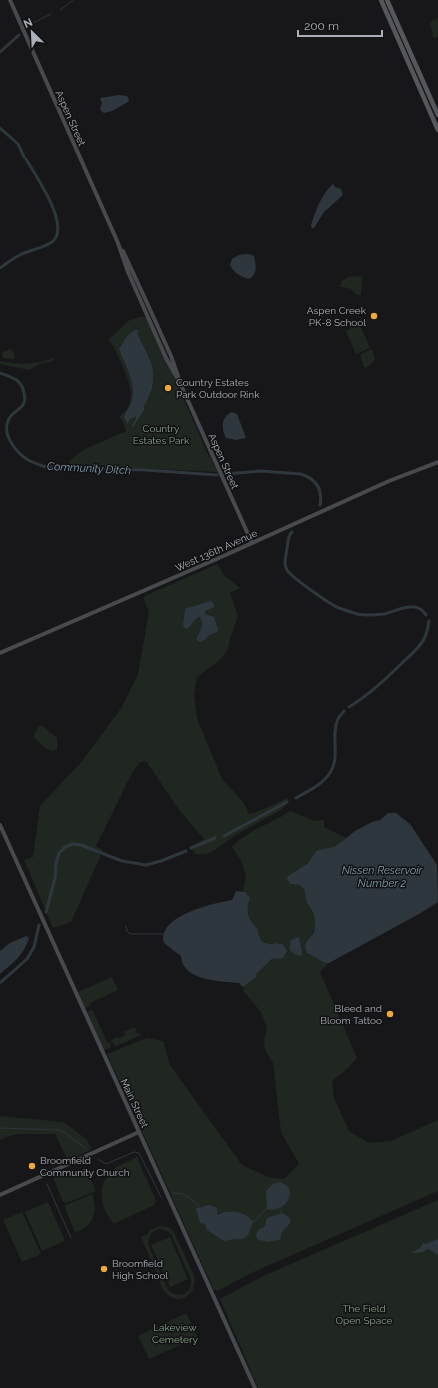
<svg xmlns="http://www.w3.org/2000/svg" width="438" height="1388" font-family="Raleway,sans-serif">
	<rect width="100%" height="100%" fill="#171719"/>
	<path fill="#1f2720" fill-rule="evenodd" d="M438,18v19l-5,1 -1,-8 -2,-6 1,-3z
		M350,276l1,1 3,-1 8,1 -1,18 -6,-1c-3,-7 -8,-6 -15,-7l2,-6z
		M140,317h7l61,137 10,18 -149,-7v-4l14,-11 43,-19 -4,-11 -3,-3c19,-15 11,-33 3,-52 -4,-9 -7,-18 -14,-25l20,-19z
		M358,325l3,2 9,21 -14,6 -10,-23z
		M11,349l3,4v5l-2,1 -9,-1 -1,-2 1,-4z
		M372,349l3,10 -3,5 -7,4 -5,-12 1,-2z
		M55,357l-1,3 -3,2 -9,1 -13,7 -29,-6v-3c18,4 37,4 55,-4z
		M217,564l8,12 15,12 -10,5 8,23 -8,23 -2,10 -8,11 -23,17 -3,18 3,23 25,61 21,23 6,12 5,-1 34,-15 -2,7 -5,5 -44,24 -22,16 -8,4h-12l-3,-8 12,-7 -25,-29 -33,-49 -6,1 -8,11 -36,73 7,4 -32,72 -18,6 -29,-68 9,-3 7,-51 42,-45 40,-54 16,-33 11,-62 -6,-15z
		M39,725l4,1 14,12v12l-5,1 -7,-3 -12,-11z
		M290,811l25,10 9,-1v7l22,11 -10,8 -20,5 -8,12 -20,13 2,8 9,1 5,4 6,20 4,5 1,12 -1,7 -8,9 -1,5 2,6 18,10h4l-9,9 37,86 -11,12 -14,11 2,17 15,33 20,12 22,-2 47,-21v71l-189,83 -31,17 -4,-1 -107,-236 40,-16 16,3 7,24 72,100 26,12 16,2 15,-15 -18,-32 -8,-69 -8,-13 -1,-9 3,-13 -6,-16 -17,-20 -1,-5 13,-10c2,-11 22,-20 31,-26l-4,-7c-13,-3 -26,5 -25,-15 -12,-9 -10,-23 -13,-37h-2l3,-17 -6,-16 -8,-12c15,-17 40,-23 58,-36z
		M112,977l6,13 -28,13 1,2 -6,3 -7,-16z
		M91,1010l2,1 14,31h2l2,4 -1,2 -6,2 -17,-38z
		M135,1027l2,7 3,-1 1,2 -25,11 -5,-5 4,-4 3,1 7,-2 -1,-4z
		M0,1116l64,6 22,17 6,10 -24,12 -13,-27h-40l-15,6z
		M137,1157l19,44 -2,4 -40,19c-13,-14 -18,-37 -4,-51 7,-8 18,-11 27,-16z
		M73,1170c13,1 19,10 23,21l-30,12 -3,-1 -10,-25z
		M92,1194c7,18 1,32 -17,39l-10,-26 1,-2z
		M438,1200v188h-180l-38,-89 41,-22z
		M48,1202l17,39 -23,10 -17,-39z
		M22,1212l19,42 -19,8 -19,-42z
		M159,1226l10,1 5,5 20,44c5,17 -15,32 -28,17 -4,-4 -6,-11 -8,-17 -6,-13 -11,-26 -17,-39l4,-2 1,1 4,-6zM161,1229l6,2 4,3 20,45c1,7 -2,12 -8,16l-9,-1 -6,-4 -19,-43c-2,-9 2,-16 12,-18z
		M170,1237l18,42 -18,8 -19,-42z
		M186,1313l12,24 -49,22 -11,-23z"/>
	<path fill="#2e373d" d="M119,95l8,1 2,3 -1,3 -16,9 -8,2 -3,-2 -1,-2 2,-6 -2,-5z
		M333,184l2,3 6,2 2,6 -19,17 -10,16h-2l-1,-3c5,-15 10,-30 22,-41z
		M248,254l6,2c2,9 4,18 -5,23 -8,-2 -16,-7 -19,-14l2,-6 7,-4z
		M135,330l4,1 -2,2 14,29 2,9v9l-1,8 -6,15 -2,2v5l-11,17 -1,-2 4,-6v-3l-7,4v2l-2,1 -3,-6c2,-6 7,-11 8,-17 4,-18 -7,-35 -13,-51l8,-13z
		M232,412l5,2 9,24 -10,2 -10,-2c-5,-10 -5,-21 6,-26z
		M211,601l3,3v3l-9,4v3l9,3 4,12 -1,3 -8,3 -4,5 -5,2 -2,-1 -2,-2c4,-7 8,-13 5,-20l-2,-2c-6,2 -7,10 -13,12l-3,-4 2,-16 3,-1z
		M388,813h8l14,11 27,41 1,37 -19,12 -90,49h-4l-18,-10 -2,-6 1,-5 8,-9 1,-7 -1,-12 -7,-11 -3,-14 -5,-4 -9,-1 -3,-5 1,-3 20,-13 8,-12 20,-5 19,-15 17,-9 8,-2z
		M236,891l9,1 5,6c-5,12 -2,23 8,31v4l3,8 4,2 8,1 1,-1 9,1 4,7 -4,7 -11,1 -15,14 -1,4 -13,10 -4,-4c-19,-2 -57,-2 -58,-27l-17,-13c-8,-27 50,-40 68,-43z
		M26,936l3,2c-6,18 -15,24 -29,36v-23l10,-8z
		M299,937l3,15 -1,4 -7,-2 -5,-5 2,-9z
		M279,1182c21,4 9,32 -12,27l-1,-18 7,-7z
		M209,1205l8,3v6l2,1c8,-7 28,-3 34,7l-5,13 -5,4h-9l-10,2 -17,-11 -2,-6 -5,-1 -4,-15h5l3,-2z
		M282,1213l7,4c4,9 -5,10 -8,17 0,2 0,5 -2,6l-12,2 -10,-3 -1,-4 2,-5 7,-4 2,-8z
		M438,1239v16l-10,-6 -5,3 -10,1 -1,-1c4,-1 10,-5 11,-9l3,1z"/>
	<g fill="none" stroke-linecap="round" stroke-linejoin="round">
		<path stroke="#2e373d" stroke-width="1" d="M60,10l13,-10
			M29,25l22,-11
			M126,926l1,5 3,3h33
			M0,1128l61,2 24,18
			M98,1159l8,5 28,-12 5,1 22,44
			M47,1184l24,54
			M173,1193l10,1 7,4 11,10
			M280,1209l2,4
			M253,1222l4,-3 10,-11"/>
		<path stroke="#2e373d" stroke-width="3" d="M0,52l19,-17
			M0,128l18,16 6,13
			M0,268c6,-4 12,-9 18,-12 10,-6 24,-7 34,-14 20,-15 -17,-67 -26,-83
			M0,373c12,4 22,7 24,20 1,4 1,9 -1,12 -5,6 -13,9 -15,16 -6,15 9,32 20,39 6,3 12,5 18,7l99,3 72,5
			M225,474l36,-3 40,3c15,5 22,15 19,31
			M292,532c-5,5 -4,11 -5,17 -1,7 -4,15 0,21 4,7 44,35 52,38 6,2 12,4 18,6 9,2 18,1 27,0 14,-3 32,-15 42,1
			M349,707c20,-12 36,-27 52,-43 8,-8 18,-15 23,-25 3,-6 4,-11 5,-18
			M296,798c12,-7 26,-13 34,-25 11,-17 0,-37 8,-54 1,-3 4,-5 6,-8
			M224,836l63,-34
			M191,848l24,-10
			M46,912l9,-34 1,-14 3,-11 6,-6 8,-3 8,1 41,16 24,4 15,-4 25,-10
			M0,983l27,-24 7,-12 5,-22"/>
		<path stroke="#47494e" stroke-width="4" d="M10,0l108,243 10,29 38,86 15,27
			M123,251l25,54 23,51 10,29 71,158
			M0,653l219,-95 170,-77 49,-19
			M0,825l255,563
			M0,1195l139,-63"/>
		<path stroke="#55575d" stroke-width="4.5" d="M381,0l57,130
			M387,0l51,115"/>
	</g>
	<g fill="#eaa83e" stroke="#121214" stroke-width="1.5">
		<circle cx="374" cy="316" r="4"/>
		<circle cx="168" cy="388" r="4"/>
		<circle cx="390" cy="1014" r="4"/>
		<circle cx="32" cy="1166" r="4"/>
		<circle cx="104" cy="1269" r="4"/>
	</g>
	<g text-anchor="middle" stroke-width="3" stroke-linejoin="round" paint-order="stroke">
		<g font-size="10" fill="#aaafb8" stroke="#121214">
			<text transform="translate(71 118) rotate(66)" y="4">Aspen Street</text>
			<text transform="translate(224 461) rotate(66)" y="4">Aspen Street</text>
			<text transform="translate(216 550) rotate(-24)" y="4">West 136th Avenue</text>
			<text transform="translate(135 1103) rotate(65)" y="4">Main Street</text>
		</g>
		<g font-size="10" fill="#aaafb8" stroke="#121214" text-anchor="start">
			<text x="366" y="314" text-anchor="end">Aspen Creek<tspan x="366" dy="12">PK-8 School</tspan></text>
			<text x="176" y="386">Country Estates<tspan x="176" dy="12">Park Outdoor Rink</tspan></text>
			<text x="382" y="1012" text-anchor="end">Bleed and<tspan x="382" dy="12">Bloom Tattoo</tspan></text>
			<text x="40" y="1164">Broomfield<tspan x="40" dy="12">Community Church</tspan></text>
			<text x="112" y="1267">Broomfield<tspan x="112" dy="12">High School</tspan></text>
		</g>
		<g font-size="10" fill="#82a382" stroke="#121214">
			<text x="161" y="432">Country<tspan x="161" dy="12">Estates Park</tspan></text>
			<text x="364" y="1312">The Field<tspan x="364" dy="12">Open Space</tspan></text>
			<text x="175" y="1331">Lakeview<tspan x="175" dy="12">Cemetery</tspan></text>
		</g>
		<g font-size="11" font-style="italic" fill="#839eb2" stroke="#121214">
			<text transform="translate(89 468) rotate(3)" y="4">Community Ditch</text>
			<text x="382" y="874">Nissen Reservoir<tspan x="382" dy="13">Number 2</tspan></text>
		</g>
	</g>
	<g transform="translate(32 32) rotate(336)" stroke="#121214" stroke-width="3" paint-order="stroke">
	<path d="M0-3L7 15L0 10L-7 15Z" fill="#aaafb8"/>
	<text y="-6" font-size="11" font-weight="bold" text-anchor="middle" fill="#aaafb8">N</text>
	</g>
	<path d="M298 30v6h84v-6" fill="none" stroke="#aaafb8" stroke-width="2"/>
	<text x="304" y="30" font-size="12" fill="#aaafb8" stroke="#121214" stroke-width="3" paint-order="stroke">200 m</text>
</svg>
